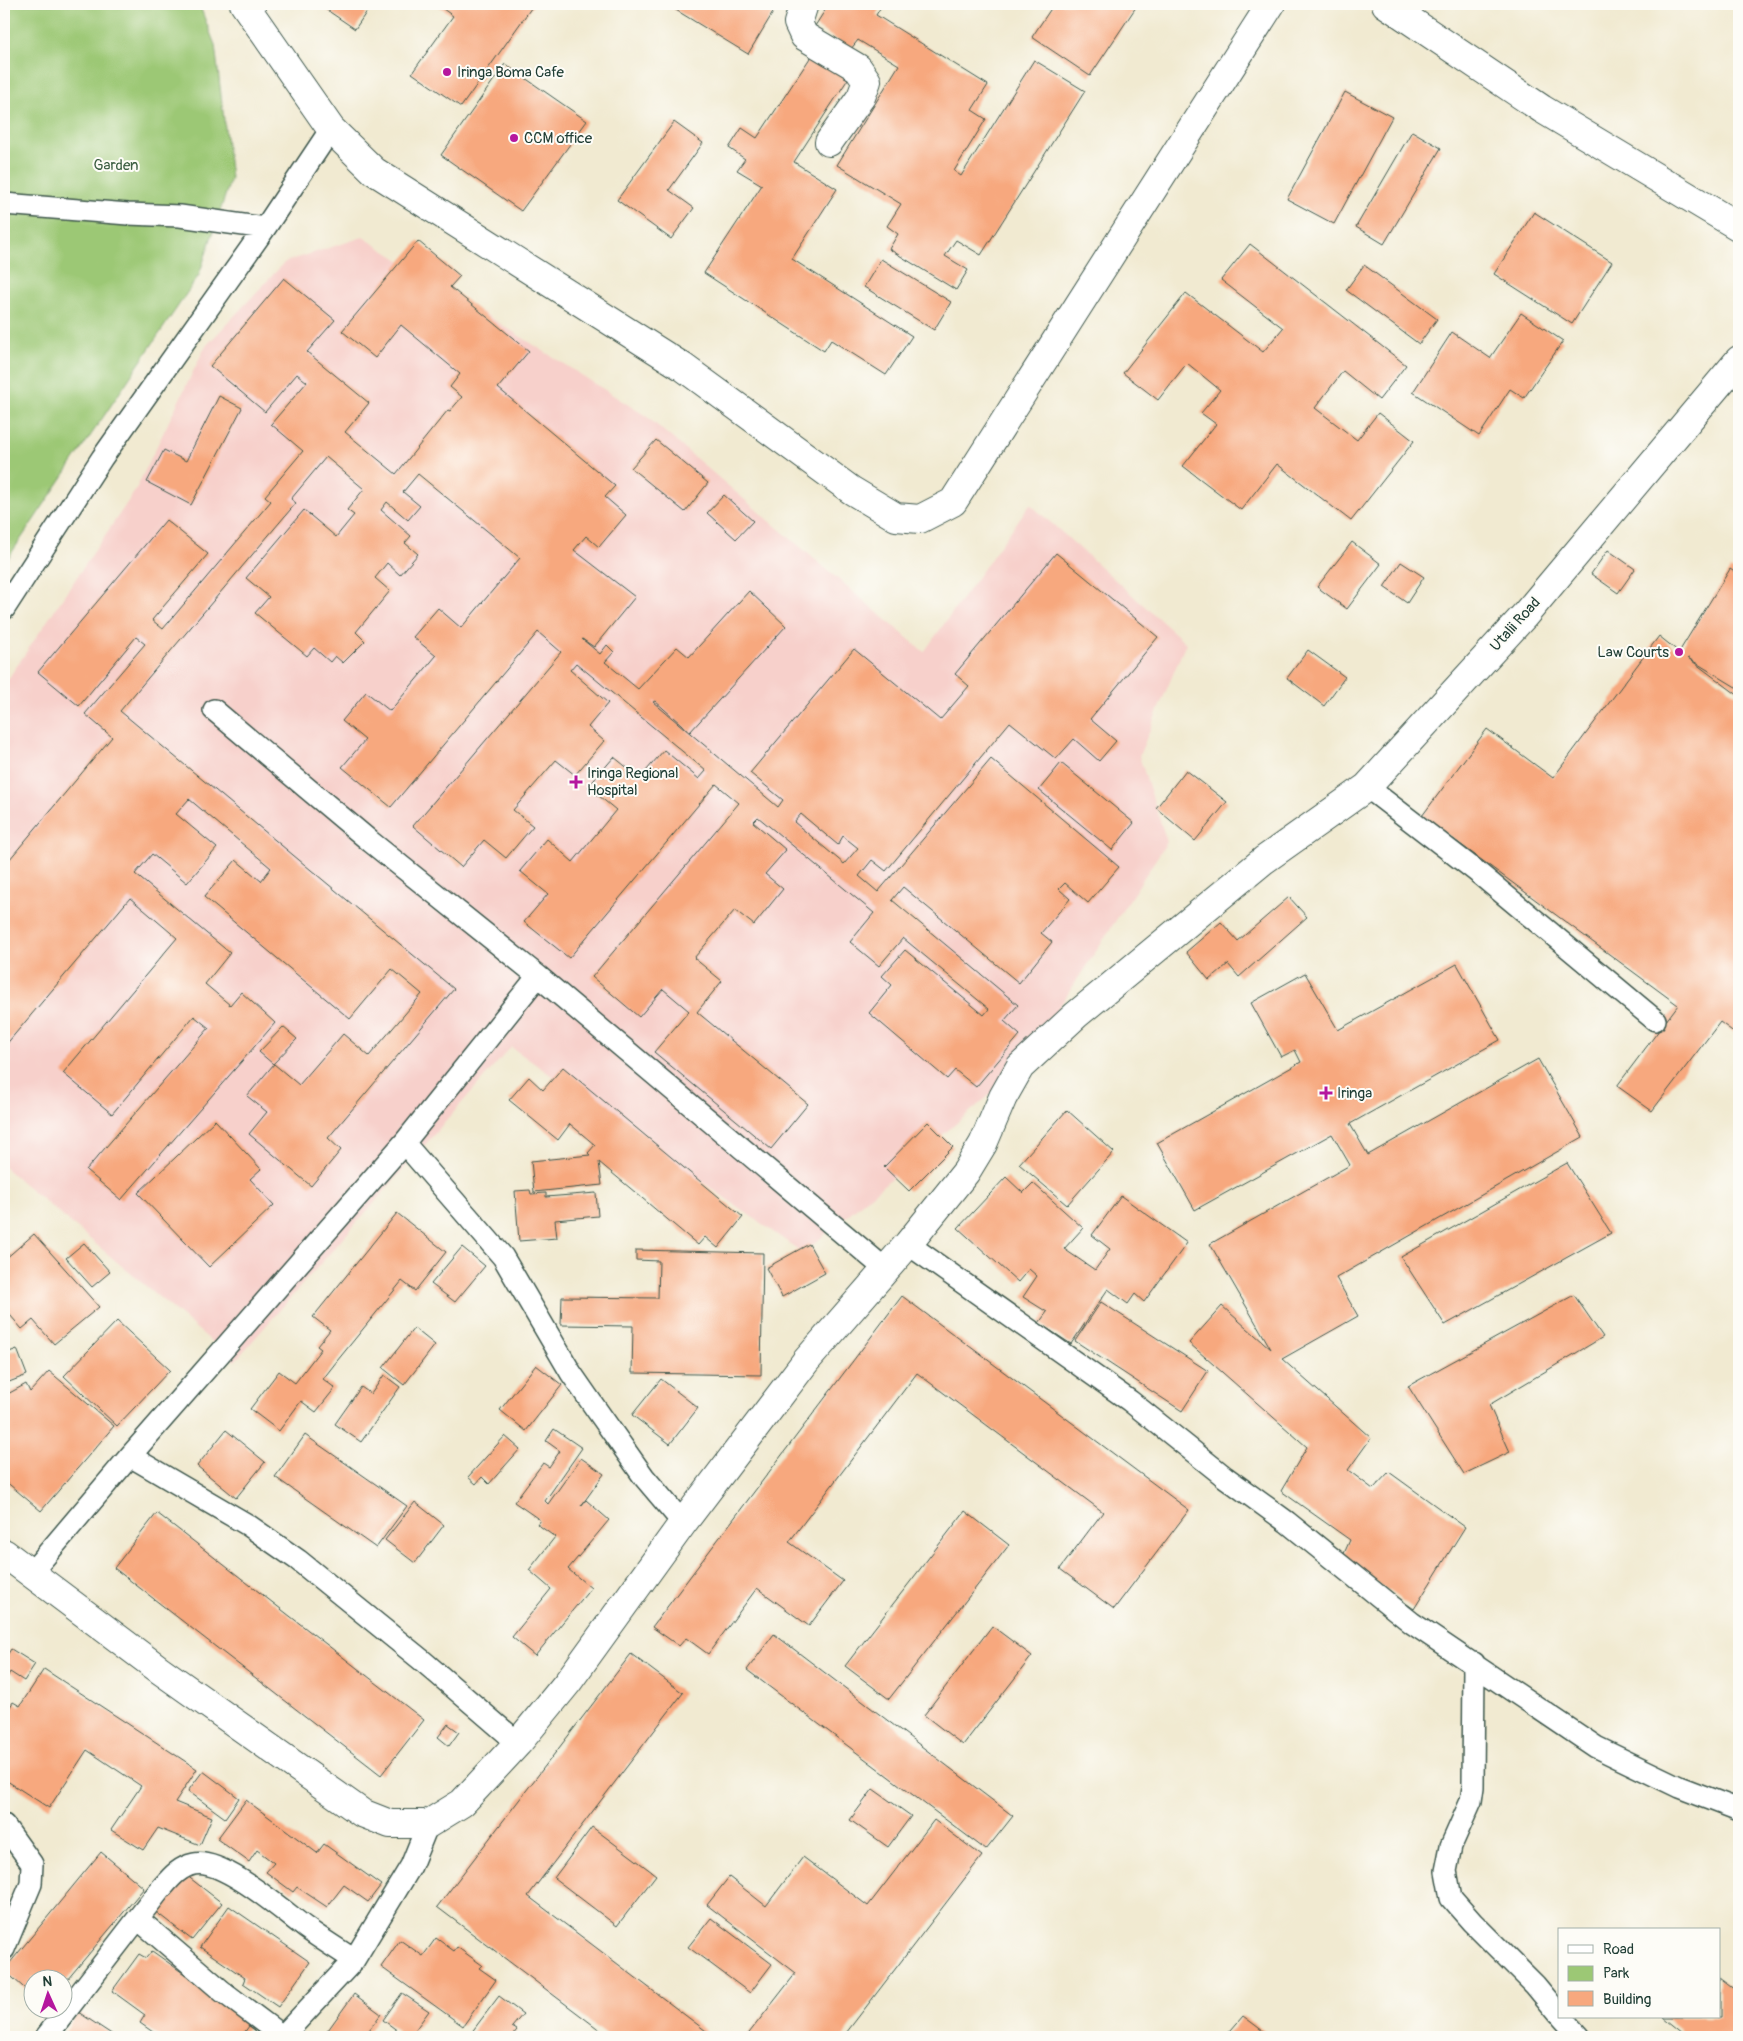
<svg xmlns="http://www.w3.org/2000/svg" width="1743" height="2041" font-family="Pangolin,sans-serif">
	<rect width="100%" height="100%" fill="#fdfcf7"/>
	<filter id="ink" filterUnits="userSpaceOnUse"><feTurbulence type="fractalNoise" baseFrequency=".02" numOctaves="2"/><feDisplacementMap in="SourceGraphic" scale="10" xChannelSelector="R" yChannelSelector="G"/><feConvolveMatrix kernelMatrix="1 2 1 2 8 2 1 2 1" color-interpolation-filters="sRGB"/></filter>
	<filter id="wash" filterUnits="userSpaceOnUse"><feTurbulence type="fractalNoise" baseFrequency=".0096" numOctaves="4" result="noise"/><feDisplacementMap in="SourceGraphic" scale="20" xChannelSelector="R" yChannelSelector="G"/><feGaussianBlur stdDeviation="1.12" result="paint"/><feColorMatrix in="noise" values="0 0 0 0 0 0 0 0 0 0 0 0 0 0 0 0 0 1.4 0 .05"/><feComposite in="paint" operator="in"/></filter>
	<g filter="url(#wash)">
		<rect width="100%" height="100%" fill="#f1ead1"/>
		<path fill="#f7d0cb" d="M363,237l283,179 278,236 106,-148 156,139 -47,113 28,86 -150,230 -214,181 -292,-206 -276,314 -231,-194v-482l131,-194 70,-144 80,-85z"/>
		<path fill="#9cc875" stroke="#5e8254" d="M4,4h195l16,41 16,133 -32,97 -195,289z"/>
		<g id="blocks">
			<path fill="#f7a87e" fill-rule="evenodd" d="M318,4h54l-17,25z
				M436,4h98l-73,103 -49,-34 41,-57z
				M666,4h107l4,2 -29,48z
				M829,4h51l2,1 -6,10 112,70 -16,25 14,9 -32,52 7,5 73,-116 51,31 -104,164 -25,-15 -11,16 23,14 -12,20 -67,-41 9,-15 -11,-8 14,-22 -64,-39 62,-100 -41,-25 -7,9 -36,-23z
				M1054,4h84l-48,72 -58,-39z
				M812,55l36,24 -54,83 43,27 -45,70 120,77 -26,39 -55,-35 -7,11 -120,-78 58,-88 -25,-15 8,-11 -16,-11 13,-20 15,10z
				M505,64l82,57 -66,90 -80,-56z
				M1345,92l47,25 -58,107 -47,-25z
				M674,122l29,21 -34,47 25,18 -23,31 -54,-39z
				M1412,131l29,17 -57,96 -28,-17z
				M1534,212l78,50 -40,62 -78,-50z
				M418,241l42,35 -10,11 79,64 -31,37 117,98 -10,11 21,18 -27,32 -13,-11 -12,14 61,47 -41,50 -12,-8 18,15 7,-9 7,7 -9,10 33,27 39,-42 12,10 60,-66 37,35 -96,106 -35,-31 -2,1 125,105 5,-7 -33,-27 104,-124 86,71 29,-34 -14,-12 101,-121 102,84 -68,82 26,22 -17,20 -25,-22 -18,20 -46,-37 -124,149 -14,-11 -13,16 19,16 113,-133 128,108 -31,36 -23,-20 -6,6 11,10 -29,34 11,9 -33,41 -116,-96 -11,13 126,105 -14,16 16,14 -44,52 -21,-17 -8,9 -78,-66 23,-28 -10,-9 23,-26 79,65 5,-6 -86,-71 -24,28 -29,-24 24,-29 -116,-96 -5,5 33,28 -21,24 18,15 -29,36 -19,-15 -41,48 28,23 -25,31 111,92 -37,45 -117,-97 35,-41 -26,-22 -24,28 -47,-40 147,-174 -23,-19 -147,174 -45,-36 24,-28 -28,-23 27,-32 26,23 43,-52 -28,-23 26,-30 26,21 24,-28 35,29 7,-8 -130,-108 -6,7 38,33 -20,24 16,14 -29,34 -19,-15 -43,50 20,16 -27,32 -22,-18 -23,27 -48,-41 148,-174 -23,-20 -147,175 -49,-40 23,-27 -23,-19 24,-29 24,19 46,-55 -23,-19 25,-29 23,20 59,-70 -102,-84 -15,18 17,14 -12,14 -21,-18 -6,8 30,26 -6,7 13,11 -18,21 -13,-12 -12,15 15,13 -34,41 9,9 -22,22 -8,-7 -5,6 -16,-14 -7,8 -52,-43 14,-16 -23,-19 58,-68 32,27 18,-22 -7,-5 17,-21 -38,-32 -35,42 5,4 -176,208 334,278 -126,149 13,12 -30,36 -62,-52 18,-22 -20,-16 27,-32 25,21 44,-51 26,22 53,-62 -30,-25 -42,50 -146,-122 32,-37 25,21 10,-13 -82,-69 -13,15 41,34 -30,35 -35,-29 -17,20 95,79 -25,31 25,21 11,-13 34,31 -154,177 -35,-30 123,-142 -15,-12 -82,98 -49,-41 114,-135 -47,-40 -126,149v-181l108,-129 -27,-23 60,-70 -9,-7 -57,69 -41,-34 128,-152 42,34 -56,66 11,9 108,-128 -6,-5 38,-45 -32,-27 36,-42 -10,-8 -32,38 -55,-46 74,-88 51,42 -28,32 62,51 -24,29 51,42 52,-64 2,1 12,-14 -12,-10 10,-13 -59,-49 -26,33 -33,-27zM801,814l37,31 5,-9 15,12 -14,16 -50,-42z
				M1250,244l156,121 -27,35 -36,-29 -28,37 42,32 21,-27 36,28 -63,80 -74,-57 -36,46 -58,-44 33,-42 -15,-11 19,-23 -33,-27 -29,37 -35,-27 63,-80 77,59 20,-24 -62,-48z
				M881,259l70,43 -17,28 -70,-43z
				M1364,265l73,54 -18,25 -73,-54z
				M1521,313l42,28 -39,57 -14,-9 -31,47 -66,-44 39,-60 38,26z
				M219,396l23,12 -51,97 -44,-23 17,-32 22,11z
				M656,440l52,43 -23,29 -54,-44z
				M724,495l29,26 -17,18 -29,-26z
				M1352,542l29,22 -34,45 -30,-22z
				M1608,550l27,19 -17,24 -27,-19z
				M1401,562l23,15 -17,26 -23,-16z
				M1730,569l9,6v114l-51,-31 51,38v340l-19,-14 -68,89 -35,-25 61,-81 -256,-189 65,-87 66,49 106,-142 20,16z
				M1308,650l37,27 -21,29 -37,-28z
				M1061,763l73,60 -22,27 -73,-60z
				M1186,770l41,32 -32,39 -39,-33z
				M1289,897l18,20 -68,60 -11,-13 -19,16 -23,-28 35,-30 17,19z
				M1457,964l43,76 -150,84 18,31 170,-96 45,78 -247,141 22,38 -76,43 89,79 -23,32 25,19 16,-17 76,55 -51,82 -72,-51 8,-18 -69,-49 26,-44 -118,-104 33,-37 49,43 -61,-105 140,-79 -18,-31 -137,76 -38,-67 144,-81 -6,-12 -14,7 -30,-54 54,-30 33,57z
				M283,1027l14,12 -24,25 -14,-12z
				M563,1067l180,150 -25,31 -13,-11 -7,8 -99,-83 3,23 -68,7 -3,-31 59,-6 -2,-2 7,-8 -25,-21 -12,16 -49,-40 20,-23 14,13z
				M1067,1110l47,42 -47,53 -48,-41z
				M215,1120l46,49 -11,10 24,26 -65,62 -71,-74z
				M928,1122l25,25 -44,44 -25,-24z
				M1567,1163l44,70 -166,92 -44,-68z
				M1006,1177l17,16 10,-10 50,45 -19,21 31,21 15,-21 -18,-14 29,-39 66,47 -43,59 -9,-8 -7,10 -20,-15 -37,55 -32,-21 8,-11 -24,-15 14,-21 -8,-7 -11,13 -60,-54z
				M530,1190l1,4 15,-1v4l50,-4 2,23 -43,4 2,18 -38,3 -4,-50z
				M397,1213l49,39 -31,39 -13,-10 -65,80 -14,18 12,9 -19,24 -15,-11 -22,30 -29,-22 29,-38 16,12 26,-34 -4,-3 13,-16 -17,-13z
				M34,1234l65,73 -45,37 -21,-24 -11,9 -18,-21v-48z
				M84,1243l26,29 -18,15 -26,-29z
				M809,1244l16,29 -43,24 -16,-29z
				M462,1247l23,19 -30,36 -24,-18z
				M636,1250l127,3 -2,122 -129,-2 1,-47 -72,-1 1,-28 96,1 1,-37 -23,-1z
				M1574,1295l29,42 -114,68 21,47 -46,22 -56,-88z
				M902,1296l287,214 -75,99 -54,-40 43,-57 -186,-139 -128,169 54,39 -34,45 -52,-38 -49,66 -22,-16 -7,8 -27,-19z
				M1101,1302l107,69 -26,40 -107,-70z
				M117,1321l53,49 -53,56 -53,-50z
				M414,1328l21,17 -31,40 -21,-17z
				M17,1349l10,26 -23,9v-30z
				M536,1365l26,20 -36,46 -26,-21z
				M49,1371l65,55 -73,85 -37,-31v-84l22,-12 4,8z
				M384,1375l16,12 -39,55 -26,-18 26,-37 10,7z
				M661,1379l37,29 -28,36 -38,-29z
				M554,1429l28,19 -37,53 3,3 33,-46 23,16 -23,32 5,-6 23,20 -41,49 23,19 -56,68 -23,-19 39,-48 -22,-19 26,-33 -18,-13 3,-4 -26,-18 29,-39 6,4 11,-16 -14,-10z
				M226,1430l39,32 -29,36 -39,-32z
				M305,1435l102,71 -31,42 -101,-71z
				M505,1436l15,13 -31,35 -7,-7 -6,7 -8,-7z
				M415,1502l29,23 -29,38 -30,-23z
				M965,1511l44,34 -120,154 -44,-33z
				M157,1513l267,207 -43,55 -267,-207z
				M992,1626l40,30 -69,89 -39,-30z
				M774,1634l239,182 -27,34 -239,-180z
				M11,1649l24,15 -11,17 -14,-9 -6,11v-23z
				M631,1654l52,39 -155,203 186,141h-105l-172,-130z
				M44,1669l153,100 -22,33 37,15 -12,28 -42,-17 -15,22 -32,-20 30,-44 -54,-36 -38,58 -45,-29v-62l9,-15 7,4z
				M448,1724l11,8 -10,14 -11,-9z
				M203,1771l36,27 -14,20 -37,-27z
				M873,1789l38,27 -23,31 -38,-27z
				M246,1800l71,53 7,-9 57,41 -13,17 -24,-17 -17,22 -30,-20 -4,5 -27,-20 8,-9 -17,-13 -8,12 -32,-23z
				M934,1820l48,36 -139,181h-97l50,-64 -89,-68 22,-28 37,29 37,-49 65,49z
				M592,1827l64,48 -39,51 -63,-48z
				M101,1852l43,36 -82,98v-8h-30v17l-28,-25z
				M186,1875l36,28 -30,37 -36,-28z
				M229,1906l81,56 -32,45 -35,-24 2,-5 -45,-31z
				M711,1918l61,46 -22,29 -62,-46z
				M436,1938l18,13 3,-4 25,18 -3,3 17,12 -33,46 -82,-59 19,-27 23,16z
				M152,1951l100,71 -11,15h-81l-20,-14 5,-8 -33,-24 27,-37 7,4z
				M1719,1978l20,15v44h-51l-25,-20h56z
				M402,1993l27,18 -19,26h-17l5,-6 -15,-11z
				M354,1994l27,20 -17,23h-41z
				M499,1996l24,18 -11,13 5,3 -6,7h-34l-6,-4z
				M78,2012l38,25h-55z
				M1243,2016l28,21h-46z"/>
		</g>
	</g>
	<g filter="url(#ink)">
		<use href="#blocks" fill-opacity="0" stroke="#3e574c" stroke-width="1"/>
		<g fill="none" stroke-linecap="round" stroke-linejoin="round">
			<g stroke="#3e574c" stroke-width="24">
				<path id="service" d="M4,204l124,10 52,2 85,12
					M4,609l98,-151 163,-230 66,-99
					M214,710l157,132 167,134 347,293
					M1367,787l109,84 179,149
					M404,1143l99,114 68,116 25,36 48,68 39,46
					M908,1244l222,157 95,76 62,45 125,101 184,124 83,40 60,23
					M130,1456l118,69 50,35 126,102 94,81
					M31,1573l99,-117 274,-313 134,-167
					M1474,1663l-1,124 -2,14 -20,45 -5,25 5,27 21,24 63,63 24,29
					M4,1825l28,39 -1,20 -27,65
					M138,1919l84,72 61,46
					M1562,2017l18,20
					M46,2037l113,-146c10,-11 19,-24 35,-27 29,-6 89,47 112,64 15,11 32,21 48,32
					M282,2037l72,-77 57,-94 17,-42"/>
			</g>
			<g stroke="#3e574c" stroke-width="30">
				<path id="minor" d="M244,4l87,125 43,42 309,196 168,123 45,27 24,2 33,-17 318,-498
					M804,4l-6,19 6,13 54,32 9,13 -6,16 -32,45
					M1386,4l156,105 197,118
					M4,1553l156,117 202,143 28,11h38l34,-21 56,-60 50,-61 115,-159 123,-162 102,-117 58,-72 17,-28 20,-47 17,-30 56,-52 188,-155 103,-73 157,-171 215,-256"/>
			</g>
			<use href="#service" stroke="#fff" stroke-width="21"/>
			<use href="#minor" stroke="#fff" stroke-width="28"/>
		</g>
	</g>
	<g fill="#b5179e" stroke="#fdfcf7" stroke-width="2">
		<circle cx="447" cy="72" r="5"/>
		<circle cx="514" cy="138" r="5"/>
		<circle cx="1679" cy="652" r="5"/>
		<path d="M573.5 774.5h5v5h5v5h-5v5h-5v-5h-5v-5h5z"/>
		<path d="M1323.5 1085.5h5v5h5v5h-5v5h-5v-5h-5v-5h5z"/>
	</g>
	<g text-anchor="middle" stroke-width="4" stroke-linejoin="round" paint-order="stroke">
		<g font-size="15" fill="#1f3d34" stroke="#fdfcf7" text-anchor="start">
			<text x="457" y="77">Iringa Boma Cafe</text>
			<text x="524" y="143">CCM office</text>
			<text x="1669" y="657" text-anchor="end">Law Courts</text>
			<text x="587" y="778">Iringa Regional<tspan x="587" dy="17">Hospital</tspan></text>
			<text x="1337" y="1098">Iringa</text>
		</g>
		<g font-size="15" fill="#3e6044" stroke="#fdfcf7">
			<text x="116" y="170">Garden</text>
		</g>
		<g font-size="15" fill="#1f3d34" stroke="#fdfcf7">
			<text transform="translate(1515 624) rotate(-48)" y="5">Utalii Road</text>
		</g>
	</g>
	<rect width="1743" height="2041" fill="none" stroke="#fdfcf7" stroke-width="20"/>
	<rect x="1558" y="1928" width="162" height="90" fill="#fdfcf7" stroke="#a4b0a9"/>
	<rect x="1568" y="1945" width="25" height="8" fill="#ffffff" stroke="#a4b0a9"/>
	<text x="1603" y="1954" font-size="15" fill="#1f3d34">Road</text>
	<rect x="1568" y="1966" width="25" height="15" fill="#9cc875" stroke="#a4b0a9"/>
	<text x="1603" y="1978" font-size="15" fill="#1f3d34">Park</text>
	<rect x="1568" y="1991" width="25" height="15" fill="#f7a87e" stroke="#a4b0a9"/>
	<text x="1603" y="2004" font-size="15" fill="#1f3d34">Building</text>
	<g transform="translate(48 1994) rotate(357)"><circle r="24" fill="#fdfcf7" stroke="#a4b0a9"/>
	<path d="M0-4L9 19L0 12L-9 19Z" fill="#b5179e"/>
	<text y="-8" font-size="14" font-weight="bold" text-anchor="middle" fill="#1f3d34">N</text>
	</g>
</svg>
